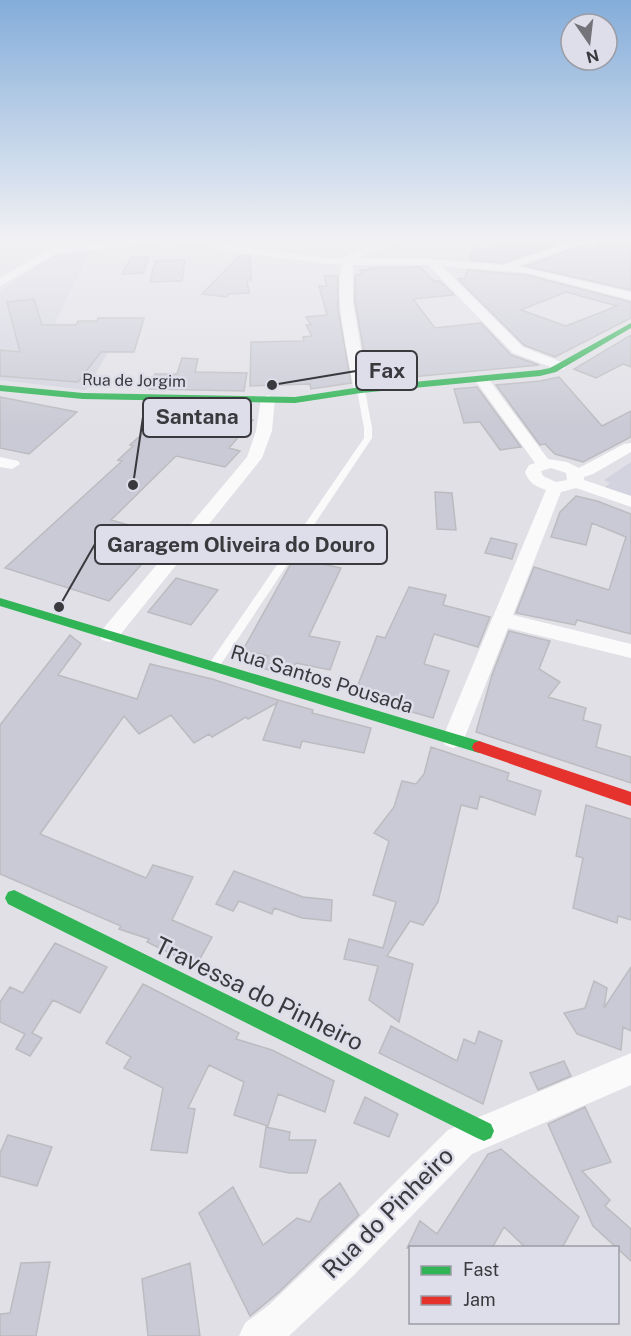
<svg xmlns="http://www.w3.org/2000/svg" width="631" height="1336" font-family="'Public Sans',sans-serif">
	<rect width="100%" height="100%" fill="#e0e0e6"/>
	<path fill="#d3d3df" d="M92,248l-37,75 65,2 -7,19 -27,46 -86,-10v-88l53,-38z
		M631,462v37l-29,-10 8,-6 -6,-3z"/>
	<path fill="#cacad6" stroke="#bbbbc0" stroke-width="1.5" fill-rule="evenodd" d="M526,239h46l-69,24 -33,-3 3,-14 12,4z
		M600,239h31v51l-106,-24 60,-21 13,5z
		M240,255l10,1 1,24h-4l2,13 -20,1 -3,3 -24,-3z
		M131,257h18l-6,16 -21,1z
		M185,260l-3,21 -32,1 5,-21z
		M420,267l14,14h6l14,14 -41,4 22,29 46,-5 30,32 28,10 -170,16 -14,-79v-27h7l-2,-5h10l-1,-2z
		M467,270l60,5 104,27v16l-76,39 -31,-12 -66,-66 7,-1zM566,292l51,14 -51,20 -45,-16z
		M324,276h14v33l13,74 -40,6 -1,-5 -60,2 1,-44 53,-1 -1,-4 9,-1 -6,-11h5l-5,-8 21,-2 -8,-29h8z
		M34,299l8,26h34l2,-4h19l1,-3h46l-10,34h-33l-23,30 -78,-6v-26l20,2 -13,-50z
		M631,335v32l-8,-3 -27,14 -22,-9z
		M182,358l16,1 -3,13 52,1 -3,18 -95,-2 6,-15h22z
		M559,377l43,49 29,-15v26l-48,25 -28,-8 -10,-10 -5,1 -44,-60 44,-4z
		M477,387l44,60 -21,3 -20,-28 -16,1 -10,-34z
		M0,397l77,15 -48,42 -29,-6z
		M173,406l67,1 -2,10 15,3 -24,28 11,3 -15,16 -49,-11 -65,64 56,16 -58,65 -104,-33 117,-107 -4,-1 15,-14 -3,-1z
		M435,492l17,1 4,37 -19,-1z
		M576,496l21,5 34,13v120l-54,-14 -2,5 -59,-12 18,-46 75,23 17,-53 -34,-14 -6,22 -35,-8 9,-25z
		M491,538l26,6 -5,15 -27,-6z
		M294,558l47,10 -32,68 31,6 -10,28 -34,-7 -6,13 -28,-8 6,-12 -25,-6z
		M176,578l42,12 -27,35 -43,-13z
		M409,587l37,8 -3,10 47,12 -12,30 -44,-13 -10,30 25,7 -16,47 -79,-23 23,-59 8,2z
		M509,631l41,10 -11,28 21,13 -12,15 38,11 -3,12 18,5 -5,22 35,10v26l-155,-51 16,-57z
		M70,635l11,9 -23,31 79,24 13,-35 62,15 66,21 -1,3 -29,16 -2,-2 -34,20 -3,-3 -15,9 -23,-28 -32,19 -15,-18 -84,118 106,44 7,-13 40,12 -21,43 40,17 -16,29 -49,-24 2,-3 -30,-10 2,-3 -121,-52v-149z
		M278,700l35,10 -1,3 59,15 -7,25 -62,-12 -2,7 -37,-8z
		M431,747l78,26 -2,7 34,11 -6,24 -55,-19 -3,13 -16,-4 -23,97 -15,23 -13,-4 -23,35 26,8 -14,58 -30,-22 9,-34 -34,-7 5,-20 34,9 13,-46 -23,-7 16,-54 -15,-8 20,-26 8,-26 14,3 8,-10z
		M586,805l45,14v101l-13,-4 -1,7 -44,-15 10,-50 -7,-2z
		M234,871l69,26 29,3 -1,21 -29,-3 -28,-10 -2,6 -33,-13 -6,10 -17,-7z
		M55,943l52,24 -27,46 -27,-13 -21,33 10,5 -12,18 -14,-7 9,-15 -25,-12v-20l10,-15 13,6z
		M631,967v64l-8,-4 -2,23 -44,-16 -13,-21 21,-5 9,-27 13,7 -3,20z
		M143,984l96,49 -3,6 36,11 62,31 -9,31 -47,-18 -10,32 -34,-11 10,-33 -35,-17 -21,43 7,1 -8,44 -36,-3 12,-62 -39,-20 7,-11 -25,-14z
		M391,1026l66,35 7,-22 11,5 4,-13 23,10 -19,63 -104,-51z
		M564,1061l7,15 -33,14 -8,-17z
		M365,1097l33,17 -9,23 -35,-14z
		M585,1107l26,55 -29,9 28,29 -5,6 26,23v32l-38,-35 -45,-102z
		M266,1127l24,5 -1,8h27l-9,33h-18l-29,-6z
		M8,1135l44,12 -15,39 -37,-10v-23z
		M501,1149l78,68 -17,31h-36l-22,-21 -12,21h-85l13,-27 17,13 51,-80z
		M340,1183l19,32 -81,78 -28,23 -51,-103 34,-26 30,58 34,-27 13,4 10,-22z
		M50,1262l-14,74h-36v-22l10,-1 11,-50z
		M190,1263l10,73h-52l-6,-57z"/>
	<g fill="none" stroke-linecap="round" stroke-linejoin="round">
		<path fill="#fafafb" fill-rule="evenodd" d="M361,388l4,2 7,38v10l-155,232h-8l-1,-3 1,-3 155,-226v-10l-7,-38z"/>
		<path fill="#fafafb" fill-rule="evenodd" d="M134,239h35l-5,3 -108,12 -56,32v-8l49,-29z
			M173,239h36l32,8 90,12c20,-1 18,-7 35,-13 15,-5 28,-7 43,-7l-38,13 -12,6h57l87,7 77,-26h16l-79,27 114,26v8l-104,-27 -85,-7 81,81 41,16 2,3 -2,3 -5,1 -46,-17 -85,-88h-75v37l15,88 -7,4 -7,-4c-5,-31 -21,-96 -12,-125l-101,-12 -46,-11h-17z
			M482,376l5,1 61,82 19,3 12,6 45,-24 7,-1v9l-38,22 -9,3v3l47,16v11l-55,-19 -15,4 -48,123 118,29v14l-123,-30 -44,111 -3,6 -8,3 -8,-3 -3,-6 104,-249c-11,-4 -17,-7 -21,-18l4,-7 6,-2 -60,-83zM551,468l15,5 1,7 -11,2 -13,-6 -2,-5z
			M268,395l7,4 -3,32 -10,27 -146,182 -7,2 -7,-2 -3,-5 3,-5 145,-173 9,-26 5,-32z
			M0,457l18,4 2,3 -8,5 -12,-2z
			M631,1053v32l-159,69 -117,120 -66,62h-50l6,-13 24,-18 60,-57 119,-118z"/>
		<path fill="#30b455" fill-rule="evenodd" d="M631,323v5l-75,44 -16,4 -179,17 -66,10 -212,-4 -83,-8v-6l83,8 212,4 66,-10 179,-17 10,-2z
			M0,598l479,143 5,2 2,4 -2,4 -5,2 -479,-147z
			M14,890l477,234 3,7 -3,7 -7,3 -7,-3 -469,-234 -3,-6 3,-6z"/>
		<path fill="#e5322d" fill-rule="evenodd" d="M479,741l152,51v14l-157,-55 -2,-4 2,-4z"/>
	</g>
	<linearGradient id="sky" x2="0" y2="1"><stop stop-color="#84adda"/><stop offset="0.56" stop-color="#f1f1f4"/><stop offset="1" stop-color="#f1f1f4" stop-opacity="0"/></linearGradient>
	<rect width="631" height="426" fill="url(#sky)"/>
	<g text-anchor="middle" stroke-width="5" stroke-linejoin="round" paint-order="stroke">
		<g font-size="16" fill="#39393e" stroke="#dddee9">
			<text transform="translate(134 380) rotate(1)" y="6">Rua de Jorgim</text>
		</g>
		<g font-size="20" fill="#39393e" stroke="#dddee9">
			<text transform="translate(322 679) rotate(17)" y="7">Rua Santos Pousada</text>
		</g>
		<g font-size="24" fill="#39393e" stroke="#dddee9">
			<text transform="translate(259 994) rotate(26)" y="8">Travessa do Pinheiro</text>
			<text transform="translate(388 1213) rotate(-45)" y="8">Rua do Pinheiro</text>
		</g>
	</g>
	<path fill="none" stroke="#39393e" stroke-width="2" d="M272 385L356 371M133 485L143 417M59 607L95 544"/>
	<g fill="#39393e" stroke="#dddee9" stroke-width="2">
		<circle cx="272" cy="385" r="6"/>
		<circle cx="133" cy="485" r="6"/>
		<circle cx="59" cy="607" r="6"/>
	</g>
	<g fill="#dddee9" stroke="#39393e" stroke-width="2">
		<rect x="356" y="351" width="61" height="39" rx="6"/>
		<rect x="143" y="398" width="108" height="39" rx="6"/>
		<rect x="95" y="525" width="292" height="39" rx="6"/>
	</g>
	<g font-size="21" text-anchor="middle" font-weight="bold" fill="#39393e">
		<text x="387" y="378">Fax</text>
		<text x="197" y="424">Santana</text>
		<text x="241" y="552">Garagem Oliveira do Douro</text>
	</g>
	<rect x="409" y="1246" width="210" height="78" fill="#dddee9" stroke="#9b9ca5" stroke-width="1.5"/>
	<rect x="421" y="1266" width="30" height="9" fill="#30b455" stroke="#9b9ca5" stroke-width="1.5"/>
	<text x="463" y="1276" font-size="18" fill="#39393e">Fast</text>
	<rect x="421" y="1296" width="30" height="9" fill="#e5322d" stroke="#9b9ca5" stroke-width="1.5"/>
	<text x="463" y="1306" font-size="18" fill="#39393e">Jam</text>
	<g transform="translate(589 42) rotate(166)"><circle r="28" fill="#dddee9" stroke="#9b9ca5" stroke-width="1.5"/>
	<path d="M0-4.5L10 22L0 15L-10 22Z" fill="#737379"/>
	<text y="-9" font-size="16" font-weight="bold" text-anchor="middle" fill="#39393e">N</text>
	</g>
</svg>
